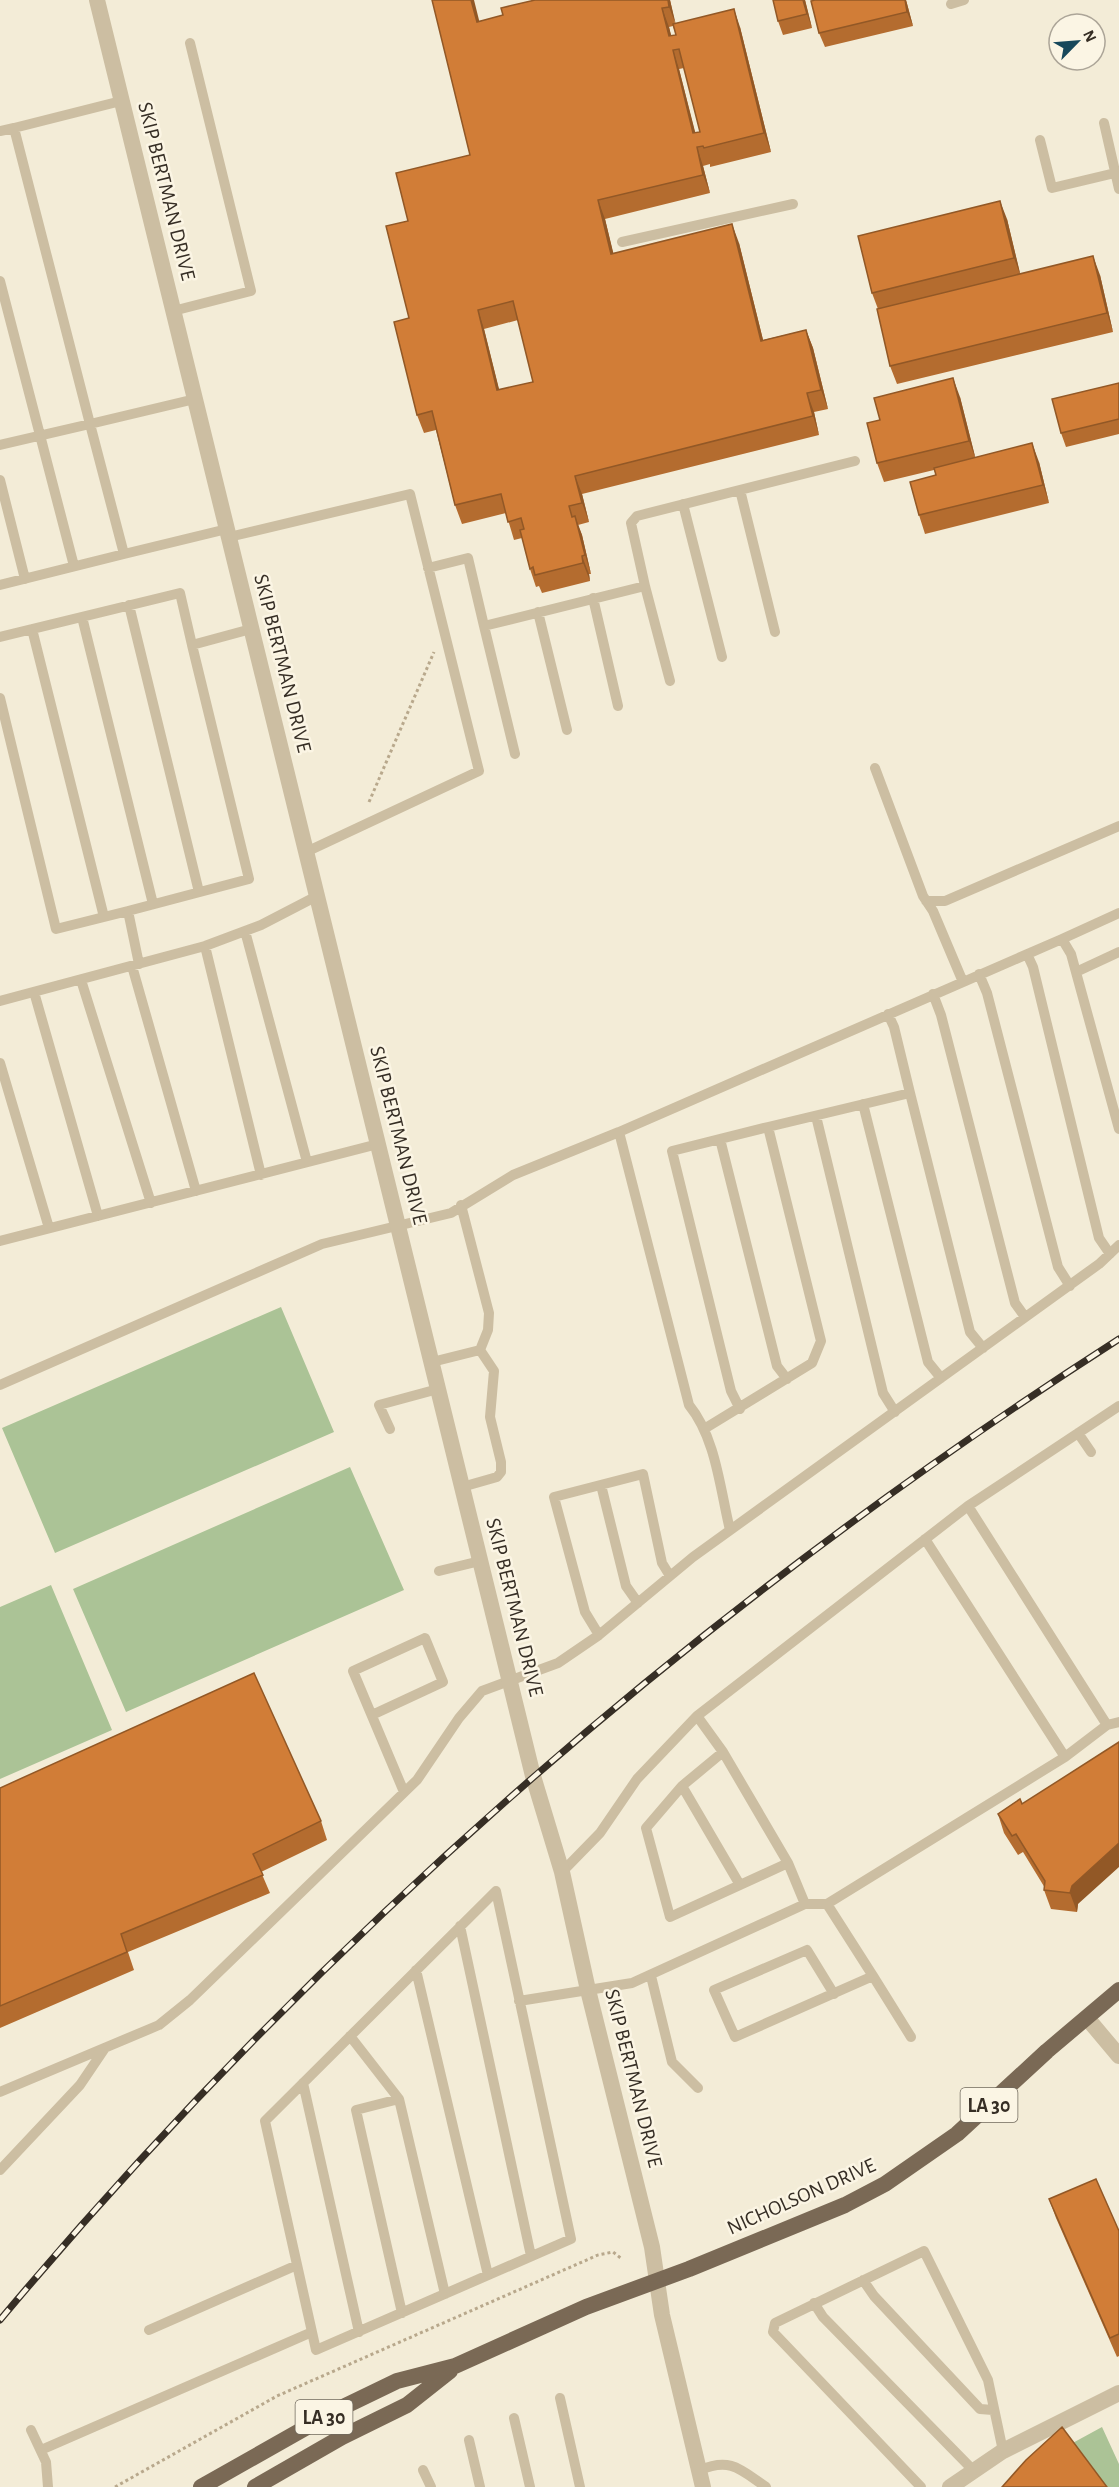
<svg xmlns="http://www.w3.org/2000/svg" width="1119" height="2487" font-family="'Alegreya Sans',sans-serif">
	<rect width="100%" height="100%" fill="#f3ecd7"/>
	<path fill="#abc396" d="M281,1307l53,125 -279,121 -53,-125z
		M350,1467l54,123 -278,122 -53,-123z
		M51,1585l61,145 -112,49v-172z
		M1102,2427l17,37v23h-94l44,-42z"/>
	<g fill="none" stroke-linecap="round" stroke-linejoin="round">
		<path stroke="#b8a88c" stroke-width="3" stroke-dasharray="3 3" stroke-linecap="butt" d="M369,802l65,-150
			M115,2487l162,-91 321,-141 15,-3 9,7"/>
		<path stroke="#ccbea2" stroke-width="10" d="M951,4l13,-4
			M121,101l-107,27 76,296 105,-25
			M1104,123l15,66
			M0,131l14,-3
			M1040,140l12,48 63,-15
			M622,242l171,-38
			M0,281l74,285
			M173,311l78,-20 -61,-248
			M0,445l90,-21 34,130 103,-25
			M0,480l25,99
			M740,490l35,142
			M683,504l39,153
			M229,537l181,-43 69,277 -173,81
			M428,568l40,-10 16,68 161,-40 -14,-63 6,-7 218,-55
			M0,585l124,-31
			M645,586l25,95
			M593,598l25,108
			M129,605l70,287
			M538,612l29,118
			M82,617l71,287
			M484,626l31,128
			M32,629l72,288
			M0,637l180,-44 12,52
			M0,698l56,231 72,-18
			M875,768l48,128 10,15 30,71
			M926,901h19l174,-75
			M245,931l62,231
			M1062,939l57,-26
			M205,946l56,229
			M1027,954l6,13 66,271 11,16
			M139,964l-11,-53 121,-32 -57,-234 59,-16
			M132,966l64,225
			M1076,972l43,-20
			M979,974l8,19 71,274 12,19
			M81,980l70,223
			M34,992l64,224
			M933,994l8,21 74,288 10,14
			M0,1001l205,-55 56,-21 56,-29
			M888,1014l6,13 16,66
			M0,1063l49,165
			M863,1104l65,258 13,16
			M816,1116l67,277 12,19
			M768,1127l142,-34 60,239 13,16
			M619,1132l70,273c27,33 31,84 41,125
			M720,1139l57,227 10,13
			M0,1241l378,-97
			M432,1362l48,-12 8,-20 1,-17 -28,-108
			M0,1385l322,-141 129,-31 62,-38 106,-43 443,-193 9,15 48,175
			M390,1429l-11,-24 59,-16
			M704,1429l108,-66 9,-22 -53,-214 -96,24 59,240 9,18
			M1078,1433l13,19
			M601,1485l25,101 12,17
			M462,1487l35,-10 4,-5v-10l-11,-45 4,-46 -14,-21
			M968,1506l139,219 12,-3
			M925,1539l140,218
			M439,1571l41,-10
			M599,1635l-14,-23 -31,-115 89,-23 19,89 8,13
			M372,1715l71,-33 -18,-44 -72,33 51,121
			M697,1716l26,36
			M682,1786l58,99
			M788,1863l-118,54 -24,-89 36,-42 41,-34 65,111 17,41
			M562,1872l38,-39 37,-54 60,-63 271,-210 151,-100
			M827,1904l46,72 -138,61 -21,-47 93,-40 27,44
			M460,1926l71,330
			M416,1970l72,305
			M651,1976l21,86 26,26
			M873,1976l38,61
			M519,2001l113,-18 173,-79h22l238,-147 42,-32
			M350,2036l49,63
			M303,2083l56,249
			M0,2092l159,-67 31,-25 227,-220 42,-62 23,-27 76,-28 41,-28 94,-78 406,-293 20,-19
			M0,2170l80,-85 25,-37
			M863,2280l11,16 106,113 13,1
			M814,2303l9,14 150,153
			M402,2313l-46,-203 43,-11 46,195
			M149,2330l148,-65
			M560,2398l20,89
			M514,2418l16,69
			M31,2430l15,32 2,25
			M469,2440l11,47
			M41,2450l271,-118 -47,-211 231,-230 75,348 -255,111 -4,-18
			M423,2470l8,17
			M700,2470c31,-13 41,0 66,17
			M921,2487l-148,-155 2,-9 149,-72 64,129 15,71"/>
		<path stroke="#ccbea2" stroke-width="16" d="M1087,2018l32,38
			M950,2487l53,-36 116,-58"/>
		<path stroke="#ccbea2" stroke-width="16" d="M97,0l436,1776 29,96 26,118 64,257 10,68 41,172"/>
		<path stroke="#7a6955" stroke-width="16" d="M201,2487l136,-77 60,-29 58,-15 131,-59 103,-38 156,-64 40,-21 72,-50 90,-83 72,-61
			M255,2487l87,-50 65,-32 43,-34"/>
		<g stroke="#362e25" stroke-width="7">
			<path id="rail" d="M0,2320c320,-382 699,-712 1119,-981"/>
		</g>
		<use href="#rail" stroke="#fbf5e4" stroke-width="4.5" stroke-dasharray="14" stroke-linecap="butt"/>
	</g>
	<path fill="#b46c2f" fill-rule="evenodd" d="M670,0l5,23 65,4 31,125 -61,15v-3l-7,2 7,27 -105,26 8,34 126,-10 24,97 43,-10 7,18 15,61 -14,3 5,23 -237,59 7,28 -11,3 4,10 9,39h-2l1,7 -48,12 -3,-7 -3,1 -6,-18 -8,-31 -8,2 -8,-27 -44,11 -7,-19 -19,-75 -12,3 -7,-18 -8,-97 -1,-97 62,-66 9,-134zM673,26l3,9 -5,1 -2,-9zM684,68l16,64 -5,1 -16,-64zM518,320l15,62 -34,8 -15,-61z
		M805,0l7,28 -29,7 -5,-14z
		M815,0h91l7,26 -88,21 -6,-14z
		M1007,219l13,55 80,1 13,57 -216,52 -7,-18 -12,-57 -6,-16z
		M1119,383v51l-53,13 -5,-14z
		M960,397l15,60 64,5 10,41 -124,31 -6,-19 17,-40 -2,-5 -50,12 -7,-19 3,-43z
		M0,1788l321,33 6,19 -66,32 9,21 -142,59 6,18 -134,58z
		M1020,1799l58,105 -1,8 -26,-3 -7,-19 1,-2 -22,-36 -5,3 -14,-22 -6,-19z
		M1049,2199l70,32v125l-2,1 -61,-139z"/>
	<path fill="#925826" d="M471,0h3l10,40 -7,-18z
		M668,0h2l6,25 -7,-18z
		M803,0h2l7,28 -5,-14z
		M905,0h1l7,26 -6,-14z
		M662,8l7,19 6,23 -6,-14z
		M734,9l6,18 31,125 -7,-19z
		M673,50l6,19 20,78 -6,-14z
		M697,147l6,19 7,27 -7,-18z
		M598,200l7,19 13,53 -7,-18z
		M1000,201l7,18 14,58 -7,-19z
		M732,224l7,19 29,117 -7,-19z
		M1093,256l7,19 13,57 -6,-19z
		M478,310l6,19 20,80 -7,-19z
		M806,330l7,18 15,61 -7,-19z
		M953,378l7,19 16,63 -7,-19z
		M807,393l7,19 5,23 -6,-19z
		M1032,443l7,19 10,41 -6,-18z
		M575,476l7,18 7,28 -7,-19z
		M575,516l7,19 9,39 -6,-19z
		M582,556l7,18 1,7 -7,-18z
		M1119,1843v24l-41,37 -1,8 -7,-19 2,-7z"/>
	<path fill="#d17d37" stroke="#925826" stroke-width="1.5" fill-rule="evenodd" d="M432,0h39l6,22 26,-7 -2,-7 34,-8h133l1,7 -7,1 7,28 7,-1 -3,-11 61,-15 30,124 -60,15 -1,-2 -6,1 6,28 -105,25 13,54 121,-30 29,117 45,-11 15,60 -14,3 6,23 -238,60 7,27 -13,3 3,11 3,-1 10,39 -3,1 1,7 -48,12 -2,-8 -3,2 -10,-39 4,-1 -3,-11 -13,4 -7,-28 -46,11 -23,-94 -15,4 -23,-93 15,-4 -23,-92 22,-5 -12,-48 74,-18zM679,49l21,83 -7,1 -20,-83zM513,301l20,81 -36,8 -19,-80z
		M773,0h30l4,14 -29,7z
		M815,0h90l2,12 -88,21 -8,-32z
		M1000,201l14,57 -142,35 -14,-57z
		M1093,256l14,57 -217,53 -13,-57z
		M953,378l16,63 -92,22 -10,-40 13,-3 -6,-22z
		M1119,383v36l-58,14 -9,-34z
		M1032,443l11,42 -124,30 -9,-33 26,-7 -2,-7z
		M254,1673l67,148 -68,33 10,21 -142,59 6,18 -127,54v-218z
		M1119,1742v101l-47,43 -2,7 -26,-3 1,-9 -29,-47 -4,2 -14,-22 22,-15 2,5z
		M1096,2179l23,52v103l-9,4 -61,-139z
		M1062,2427l45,60h-105l24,-27z"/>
	<g text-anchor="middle" stroke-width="5" stroke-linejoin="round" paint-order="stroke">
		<g fill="#fbf5e4" stroke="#716a5e" stroke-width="1.5">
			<rect x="960.5" y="2088" width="57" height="34" rx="4.5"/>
			<rect x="295.5" y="2400" width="57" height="34" rx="4.5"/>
		</g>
		<g font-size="20" font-weight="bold" fill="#362e25">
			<text x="989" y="2112">LA 30</text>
			<text x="324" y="2424">LA 30</text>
		</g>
		<g font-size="21" fill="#362e25" stroke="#fbf5e4">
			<text transform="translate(167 191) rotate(76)" y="7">SKIP BERTMAN DRIVE</text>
			<text transform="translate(283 663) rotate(76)" y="7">SKIP BERTMAN DRIVE</text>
			<text transform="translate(399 1135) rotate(76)" y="7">SKIP BERTMAN DRIVE</text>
			<text transform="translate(515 1607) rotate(76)" y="7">SKIP BERTMAN DRIVE</text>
			<text transform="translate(634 2078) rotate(76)" y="7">SKIP BERTMAN DRIVE</text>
			<text transform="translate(801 2196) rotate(-24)" y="7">NICHOLSON DRIVE</text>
		</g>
	</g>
	<g transform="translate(1077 42) rotate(65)"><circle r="28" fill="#fbf5e4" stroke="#aca598" stroke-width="1.5"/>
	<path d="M0-4.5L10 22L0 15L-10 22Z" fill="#17485b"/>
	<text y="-9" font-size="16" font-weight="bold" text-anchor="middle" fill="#362e25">N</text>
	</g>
</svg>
